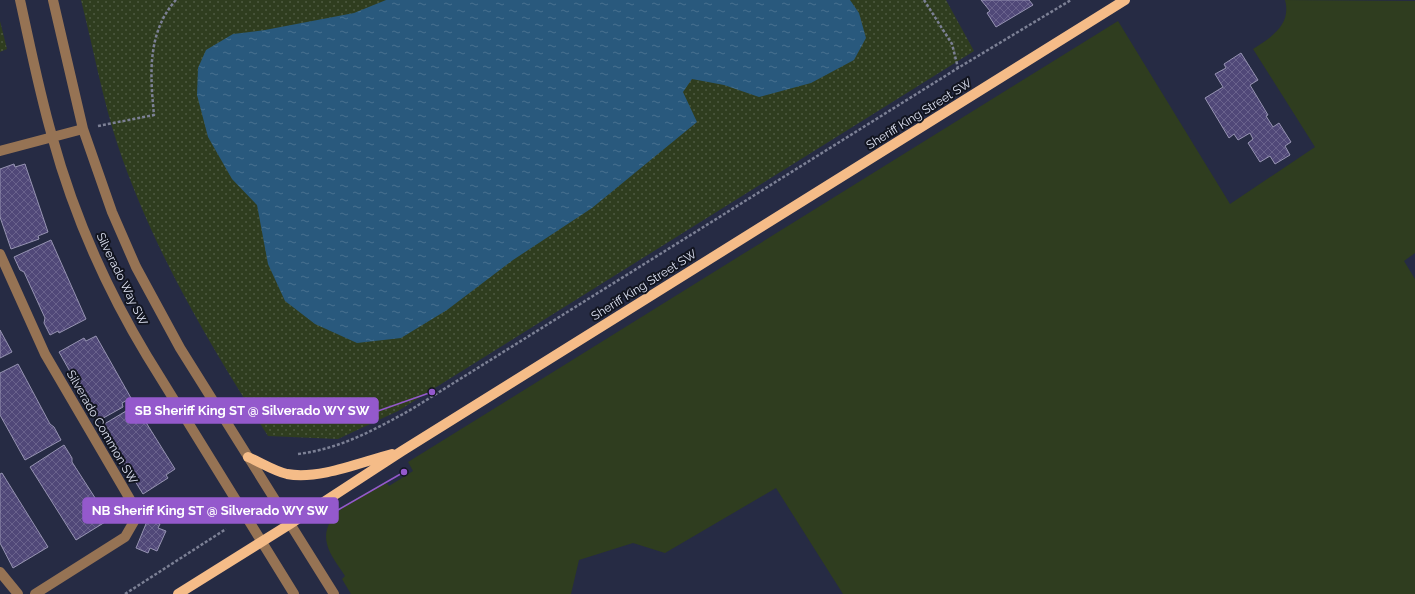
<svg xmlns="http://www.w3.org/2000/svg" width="1415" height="594" font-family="Raleway,sans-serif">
	<defs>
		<pattern id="park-dots" width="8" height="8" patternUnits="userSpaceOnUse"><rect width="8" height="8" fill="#2f3d1f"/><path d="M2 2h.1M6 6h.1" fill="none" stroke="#4d5940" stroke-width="1.8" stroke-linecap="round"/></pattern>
		<pattern id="water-ripples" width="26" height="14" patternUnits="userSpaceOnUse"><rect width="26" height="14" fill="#29597d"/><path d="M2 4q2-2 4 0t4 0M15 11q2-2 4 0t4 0" fill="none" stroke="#487190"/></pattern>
		<pattern id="building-cross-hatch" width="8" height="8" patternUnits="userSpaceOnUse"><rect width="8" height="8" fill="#504878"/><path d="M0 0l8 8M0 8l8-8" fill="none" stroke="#69628c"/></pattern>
	</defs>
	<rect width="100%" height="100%" fill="#262b44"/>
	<path fill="#2f3d1f" d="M1285,0l130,1v252l-11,8 11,18v315h-572l-67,-106 -111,65 -32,-10 -54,17 -8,34h-220l-9,-15 3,-3c-6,-10 -15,-20 -18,-32 -8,-32 37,-49 59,-62l3,4 24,-15 -5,-9 710,-441 112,183 85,-57 -62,-98c17,-11 39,-24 32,-49z"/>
	<path fill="url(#park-dots)" d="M81,0h865l28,51 -576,360 -60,28 -70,-3c-59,-92 -115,-186 -150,-290 -15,-45 -25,-99 -37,-146z
		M0,21l7,28 -7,3z"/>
	<path fill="url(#water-ripples)" d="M386,0h464l9,13 7,25 -12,22 -43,23 -52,14 -35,-12 -32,-6 -9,13 14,30 -105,86 -79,52 -66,50 -46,28 -44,5 -42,-19 -30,-23 -17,-37 -11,-59 -25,-26 -24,-42 -11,-42 1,-27 8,-18 27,-16 32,-4 89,-17z"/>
	<path fill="url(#building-cross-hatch)" stroke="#9794b3" d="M981,0h48l4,5 -37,22 -9,-14 3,-2z
		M1241,53l17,27 -8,5 18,30 -2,1 7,11 6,-4 12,19 -6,4 5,9 -15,9 -5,-8 -10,6 -12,-19 5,-4 -3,-6 -12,7 -4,-6 -5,4 -24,-40 18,-11 -8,-13 11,-6 -2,-4z
		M14,164l1,3 10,-3 23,68 -10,4 1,3 -28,10 -11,-32v-48z
		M51,240l35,79 -27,14 -1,-2 -8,4 -6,-12 1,-5 -21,-46 -4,-2 -6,-13z
		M0,330l12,22 -12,6z
		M96,336l35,62 -9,5 1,4 -25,14 -39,-69 25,-14 2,3z
		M18,364l32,60 4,3 7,13 -36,20 -25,-45v-42z
		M137,408l38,61 -9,6 2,3 -25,16 -42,-68 25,-15 2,3z
		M64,445l8,13v4l27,42 4,2 7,13 -34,21 -46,-73z
		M2,473l46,74 -35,21 -13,-25v-69z
		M148,519l12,5 -2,4 8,3 -9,20 -7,-3 -2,5 -12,-5z"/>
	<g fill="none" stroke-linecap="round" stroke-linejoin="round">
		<path stroke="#7c8095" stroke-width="2.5" stroke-dasharray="3 2" stroke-linecap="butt" d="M924,0l28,44 6,24
			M98,126l56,-11c-4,-40 -7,-83 22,-115
			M298,454c42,-5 78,-25 114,-45l546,-341 113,-68
			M125,594l101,-65"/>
		<path stroke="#967354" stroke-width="10" d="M20,0c10,45 19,91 32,136 21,77 54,152 95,220l147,238
			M53,0l30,129 29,83 24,55 44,81 154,246
			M0,151l83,-22
			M0,254l45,100 86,147 5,17 -11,19 -90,57
			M0,572l18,22"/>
		<path stroke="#f5bc88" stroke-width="10" d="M248,457c12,5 26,14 39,17 32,6 74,-12 105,-20
			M178,594l112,-70 112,-73 723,-451"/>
	</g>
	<g text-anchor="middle" stroke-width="4" stroke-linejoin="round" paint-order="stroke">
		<g font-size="12" fill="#dde1f1" stroke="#121520">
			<text transform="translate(919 114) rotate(-32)" y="4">Sheriff King Street SW</text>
			<text transform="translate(122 279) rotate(64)" y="4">Silverado Way SW</text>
			<text transform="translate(644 285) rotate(-32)" y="4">Sheriff King Street SW</text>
			<text transform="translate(102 427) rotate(60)" y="4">Silverado Common SW</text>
		</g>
	</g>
	<path fill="none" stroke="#9459cc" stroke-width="1.5" d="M432 392L378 411M404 472L338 510"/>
	<g fill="#9459cc" stroke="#121520" stroke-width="1.5">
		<circle cx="432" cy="392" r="4"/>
		<circle cx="404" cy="472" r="4"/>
	</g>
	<g fill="#9459cc" stroke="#9459cc" stroke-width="1.5">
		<rect x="126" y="398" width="252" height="25" rx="4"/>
		<rect x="83" y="498" width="255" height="25" rx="4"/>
	</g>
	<g font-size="13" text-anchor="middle" font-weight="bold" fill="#fff">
		<text x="252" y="415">SB Sheriff King ST @ Silverado WY SW</text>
		<text x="210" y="515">NB Sheriff King ST @ Silverado WY SW</text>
	</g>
</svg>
